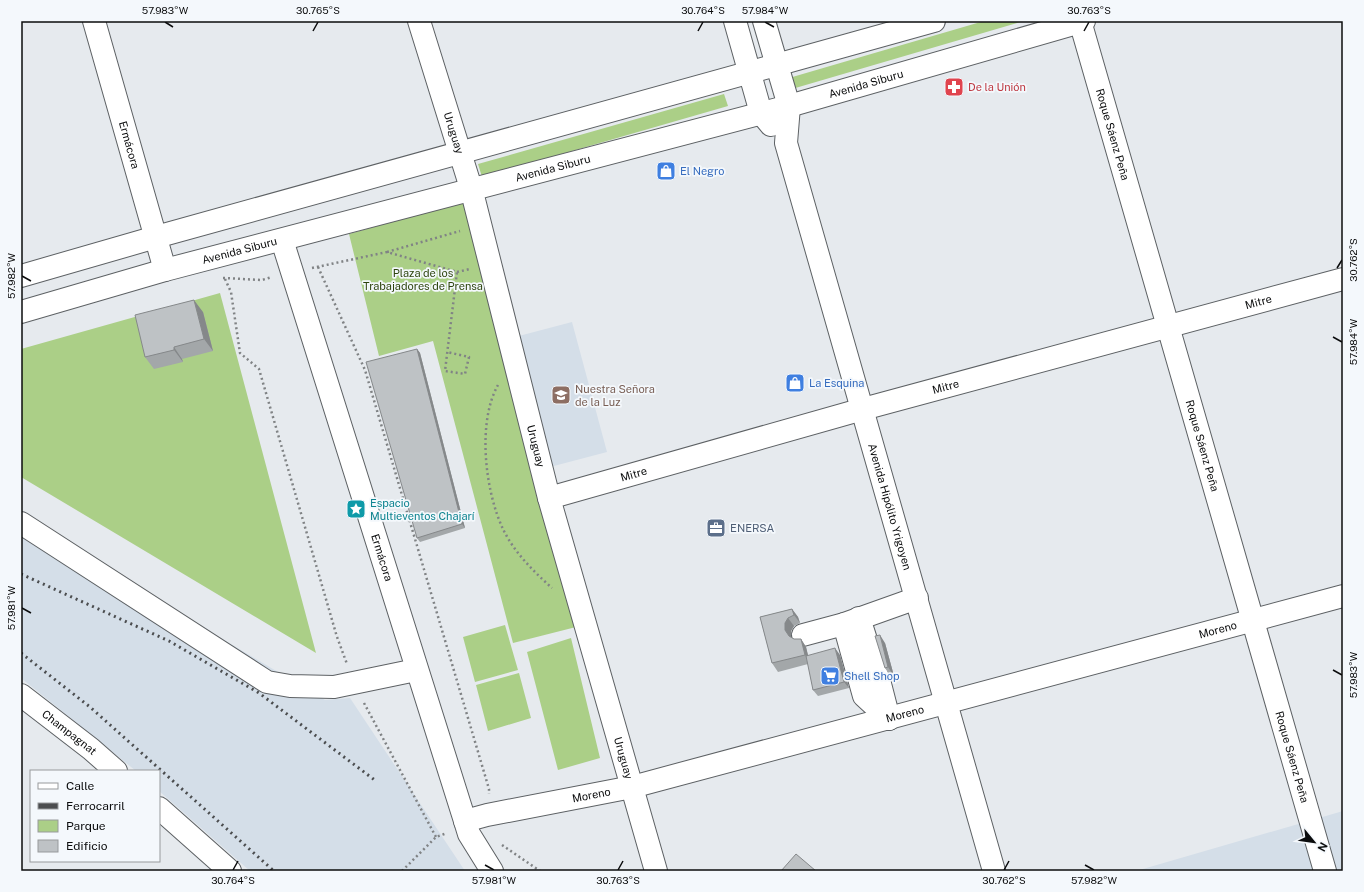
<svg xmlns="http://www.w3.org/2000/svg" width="1364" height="892" font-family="'Public Sans',sans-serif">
	<rect width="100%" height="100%" fill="#e6eaee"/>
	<path fill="#d4dee8" d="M572,322l35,130 -57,15 -35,-130z
		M21,519l304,181 25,-2 115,173h-215l-91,-80v-20h-23l-115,-93z
		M1343,811v60h-207z"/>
	<path fill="#abcf87" d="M984,21h40l-232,68 -3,-11z
		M724,94l4,12 -246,71 -4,-13z
		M466,201l114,425 -67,17 -80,-302 -54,15 -30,-122z
		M220,293l96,360 -295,-176v-128z
		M505,625l13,45 -43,12 -12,-45z
		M571,638l29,120 -42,12 -31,-118z
		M519,673l12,45 -43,13 -12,-46z"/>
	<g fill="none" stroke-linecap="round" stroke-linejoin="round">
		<g stroke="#5d6164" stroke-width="24">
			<g id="minor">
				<path id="s1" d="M94,21l71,249"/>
				<path id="s2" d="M419,21l52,167 78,310 107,373"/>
				<path d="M735,21l26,92 10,12"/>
				<path id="s3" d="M764,21l25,85 -3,37 208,728"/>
				<path id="s4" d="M1080,21l245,850"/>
				<path id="s5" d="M282,240l183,581 4,13 23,37"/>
				<path d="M21,276l135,-39 620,-172"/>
				<path id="s6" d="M21,312l144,-42 624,-164"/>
				<path id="s7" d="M549,498l314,-89 480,-130"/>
				<path d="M21,523l246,159 23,4 44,1 82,-17"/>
				<path d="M859,618l21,66 9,35"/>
				<path d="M803,635l41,-11"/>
				<path id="s8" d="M21,695l70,54 25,22"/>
				<path d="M889,719l-25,-23 -20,-72 73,-26"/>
				<path d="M159,808l71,63"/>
				<path id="s9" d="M465,821l22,-6 145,-28 711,-191"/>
			</g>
		</g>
		<g stroke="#5d6164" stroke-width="24">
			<g id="major">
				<path d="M776,65l158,-44"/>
				<path id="s10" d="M789,106l295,-85"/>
			</g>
		</g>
		<path stroke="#808385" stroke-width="2.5" stroke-dasharray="2 3" stroke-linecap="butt" d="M387,252l73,-21
			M318,267l47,103 124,419v5
			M312,268l75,-16 70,20 -12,99 20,3 4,-17 -22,-5
			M457,272l13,-3
			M223,278l39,2 10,-3
			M225,279l6,13 9,61 19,16 78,268 10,27
			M498,385c-21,37 -13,106 5,144 11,23 30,42 49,59
			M364,703l72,134
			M502,845l38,26
			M402,871l34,-34 11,-4"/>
		<use href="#minor" stroke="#fff" stroke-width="22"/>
		<use href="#major" stroke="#fff" stroke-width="22"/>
		<path stroke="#4b4d4f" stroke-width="3" stroke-dasharray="2 4" stroke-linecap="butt" d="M21,574l148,67 90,52 117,88
			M21,653l69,54 184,164"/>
	</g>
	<path fill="#a3a7a9" d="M203,312l10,39 -31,8 1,3 -29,7 -9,-12z
		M417,349l3,4 45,175 -45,14 -3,-4z
		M792,609l6,8 2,6 -6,3 -3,5v6l3,2h7l5,8 2,9 32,-1 9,33 -31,8 -5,-6 -5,-26 -30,8 -6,-9 -12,-46z
		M885,643l9,33 -3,1 -6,-9z"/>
	<path fill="#85888a" d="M194,300l9,12 10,39 -9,-12z
		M174,347l8,12 1,3 -9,-12z
		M417,349l3,4 45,175 -3,-4z
		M792,609l6,8 2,6 -6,-8z
		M788,618l6,8 -3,5v7l-2,-2 -4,-6v-7z
		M880,635l5,8 9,33 -6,-9z
		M801,639l5,8 4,16 -5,-8z
		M835,648l5,7 9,33 -5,-6z"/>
	<path fill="#bec2c5" stroke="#85888a" d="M194,300l10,39 -30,8v3l-29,7 -10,-42z
		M417,349l45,175 -45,14 -51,-176z
		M792,609l2,6 -6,3 -3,5v7l4,6 5,3h7l4,16 -33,8 -12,-46z
		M880,635l8,32 -3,1 -10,-32z
		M835,648l9,34 -31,8 -7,-34z
		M796,854l20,17h-35z"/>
	<path fill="none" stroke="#0b0c0d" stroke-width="1.5" d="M165,22l8,5M765,22l9,5M313,31l5,-9M698,31l5,-9M1084,31l5,-9M1337,268l5,-8M22,276l9,5M1333,337l9,5M22,608l9,5M1333,670l9,5M485,865l9,5M1085,865l9,5M233,870l5,-9M618,870l5,-9M1004,870l5,-9"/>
	<defs>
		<g id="pharmacy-square" transform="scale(1)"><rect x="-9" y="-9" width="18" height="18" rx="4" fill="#e0444e" stroke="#f4f8fc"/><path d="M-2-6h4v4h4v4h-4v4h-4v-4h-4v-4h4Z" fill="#fff"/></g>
		<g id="shop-square" transform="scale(1)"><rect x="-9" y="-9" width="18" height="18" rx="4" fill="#3f7fe0" stroke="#f4f8fc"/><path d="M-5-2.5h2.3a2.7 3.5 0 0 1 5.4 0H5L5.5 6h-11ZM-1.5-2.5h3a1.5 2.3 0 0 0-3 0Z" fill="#fff"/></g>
		<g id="school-square" transform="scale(1)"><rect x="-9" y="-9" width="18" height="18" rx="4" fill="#8d6e63" stroke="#f4f8fc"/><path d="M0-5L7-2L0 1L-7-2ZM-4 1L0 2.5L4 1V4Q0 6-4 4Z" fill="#fff"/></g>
		<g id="sight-square" transform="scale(1)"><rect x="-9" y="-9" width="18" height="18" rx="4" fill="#0f9aa8" stroke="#f4f8fc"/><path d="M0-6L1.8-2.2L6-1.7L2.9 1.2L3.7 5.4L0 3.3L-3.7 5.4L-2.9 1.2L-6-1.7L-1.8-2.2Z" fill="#fff"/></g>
		<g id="office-square" transform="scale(1)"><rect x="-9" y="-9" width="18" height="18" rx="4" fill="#5c6f8a" stroke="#f4f8fc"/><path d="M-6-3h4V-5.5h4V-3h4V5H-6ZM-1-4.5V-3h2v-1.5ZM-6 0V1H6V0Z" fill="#fff"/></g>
		<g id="supermarket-square" transform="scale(1)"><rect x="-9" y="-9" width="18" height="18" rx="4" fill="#3f7fe0" stroke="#f4f8fc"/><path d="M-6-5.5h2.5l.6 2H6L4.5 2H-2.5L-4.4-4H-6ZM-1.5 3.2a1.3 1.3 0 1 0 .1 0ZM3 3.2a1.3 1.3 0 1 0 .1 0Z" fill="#fff"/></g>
	</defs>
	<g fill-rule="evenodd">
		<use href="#pharmacy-square" x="954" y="87"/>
		<use href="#shop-square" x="666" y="171"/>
		<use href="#shop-square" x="795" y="383"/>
		<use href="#school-square" x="561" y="395"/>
		<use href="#sight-square" x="356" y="509"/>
		<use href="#office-square" x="716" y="528"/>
		<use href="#supermarket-square" x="830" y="676"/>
	</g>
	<g text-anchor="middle" stroke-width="3.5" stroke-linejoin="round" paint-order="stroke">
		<g font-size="11" fill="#0b0c0d" stroke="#f4f8fc">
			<text dy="4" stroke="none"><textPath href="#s10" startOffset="80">Avenida Siburu</textPath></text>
			<text dy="4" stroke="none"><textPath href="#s2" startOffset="117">Uruguay</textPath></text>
			<text dy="4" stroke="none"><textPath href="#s4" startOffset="118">Roque Sáenz Peña</textPath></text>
			<text dy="4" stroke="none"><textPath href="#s1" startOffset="129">Ermácora</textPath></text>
			<text dy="4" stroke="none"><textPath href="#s6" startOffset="551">Avenida Siburu</textPath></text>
			<text dy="4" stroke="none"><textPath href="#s6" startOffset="227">Avenida Siburu</textPath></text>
			<text dy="4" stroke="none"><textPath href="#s7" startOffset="736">Mitre</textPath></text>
			<text dy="4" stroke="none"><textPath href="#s7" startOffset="412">Mitre</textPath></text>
			<text dy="4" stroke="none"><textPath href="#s2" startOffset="441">Uruguay</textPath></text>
			<text dy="4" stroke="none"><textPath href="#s4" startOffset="442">Roque Sáenz Peña</textPath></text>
			<text dy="4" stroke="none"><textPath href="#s7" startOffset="88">Mitre</textPath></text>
			<text dy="4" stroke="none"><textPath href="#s3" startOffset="504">Avenida Hipólito Yrigoyen</textPath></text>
			<text dy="4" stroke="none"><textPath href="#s5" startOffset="333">Ermácora</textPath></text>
			<text dy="4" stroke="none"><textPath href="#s9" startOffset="777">Moreno</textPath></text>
			<text dy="4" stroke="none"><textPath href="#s9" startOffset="453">Moreno</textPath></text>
			<text dy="4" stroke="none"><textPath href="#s8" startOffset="61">Champagnat</textPath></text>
			<text dy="4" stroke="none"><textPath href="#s4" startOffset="766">Roque Sáenz Peña</textPath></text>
			<text dy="4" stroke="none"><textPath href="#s2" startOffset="765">Uruguay</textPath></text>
			<text dy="4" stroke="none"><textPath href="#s9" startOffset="129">Moreno</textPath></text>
		</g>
		<g font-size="11" fill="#be3a42" stroke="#f4f8fc" text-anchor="start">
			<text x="968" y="91">De la Unión</text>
		</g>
		<g font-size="11" fill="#366cbe" stroke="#f4f8fc" text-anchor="start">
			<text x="680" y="175">El Negro</text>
			<text x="809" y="387">La Esquina</text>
			<text x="844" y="680">Shell Shop</text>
		</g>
		<g font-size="11" fill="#2c430c" stroke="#f4f8fc">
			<text x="423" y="277">Plaza de los<tspan x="423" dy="13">Trabajadores de Prensa</tspan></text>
		</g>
		<g font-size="11" fill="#785e54" stroke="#f4f8fc" text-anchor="start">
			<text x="575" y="393">Nuestra Señora<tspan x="575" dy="13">de la Luz</tspan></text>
		</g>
		<g font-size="11" fill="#0d838f" stroke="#f4f8fc" text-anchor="start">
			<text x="370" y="507">Espacio<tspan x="370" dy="13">Multieventos Chajarí</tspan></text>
		</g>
		<g font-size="11" fill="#4e5e75" stroke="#f4f8fc" text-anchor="start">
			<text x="730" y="532">ENERSA</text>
		</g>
	</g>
	<rect width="1364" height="892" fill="none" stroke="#f4f8fc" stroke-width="44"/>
	<rect x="30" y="770" width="130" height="92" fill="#f4f8fc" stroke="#979a9c"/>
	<rect x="38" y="783" width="20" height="6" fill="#ffffff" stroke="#979a9c"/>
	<text x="66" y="790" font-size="12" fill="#0b0c0d">Calle</text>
	<rect x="38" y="803" width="20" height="6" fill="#4b4d4f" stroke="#979a9c"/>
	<text x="66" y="810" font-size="12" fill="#0b0c0d">Ferrocarril</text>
	<rect x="38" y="820" width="20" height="12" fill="#abcf87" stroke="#979a9c"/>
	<text x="66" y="830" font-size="12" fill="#0b0c0d">Parque</text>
	<rect x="38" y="840" width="20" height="12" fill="#bec2c5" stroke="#979a9c"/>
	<text x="66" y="850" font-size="12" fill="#0b0c0d">Edificio</text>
	<g transform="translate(1314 842) rotate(119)" stroke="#f4f8fc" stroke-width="3" paint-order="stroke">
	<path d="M0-3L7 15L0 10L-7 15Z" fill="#0b0c0d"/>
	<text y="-6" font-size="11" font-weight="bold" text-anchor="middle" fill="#0b0c0d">N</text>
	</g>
	<rect x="22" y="22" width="1320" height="848" fill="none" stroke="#0b0c0d" stroke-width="1.5"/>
	<g font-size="10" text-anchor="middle" fill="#0b0c0d">
		<text x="165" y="14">57.983°W</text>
		<text x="318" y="14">30.765°S</text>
		<text x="703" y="14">30.764°S</text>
		<text x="765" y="14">57.984°W</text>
		<text x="1089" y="14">30.763°S</text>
		<text transform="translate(1353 260) rotate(-90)" y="4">30.762°S</text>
		<text transform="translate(11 276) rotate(-90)" y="4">57.982°W</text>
		<text transform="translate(1353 342) rotate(-90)" y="4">57.984°W</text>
		<text transform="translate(11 608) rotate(-90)" y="4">57.981°W</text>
		<text transform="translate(1353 675) rotate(-90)" y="4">57.983°W</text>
		<text x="233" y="884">30.764°S</text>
		<text x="494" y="884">57.981°W</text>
		<text x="618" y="884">30.763°S</text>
		<text x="1004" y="884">30.762°S</text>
		<text x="1094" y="884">57.982°W</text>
	</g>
</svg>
